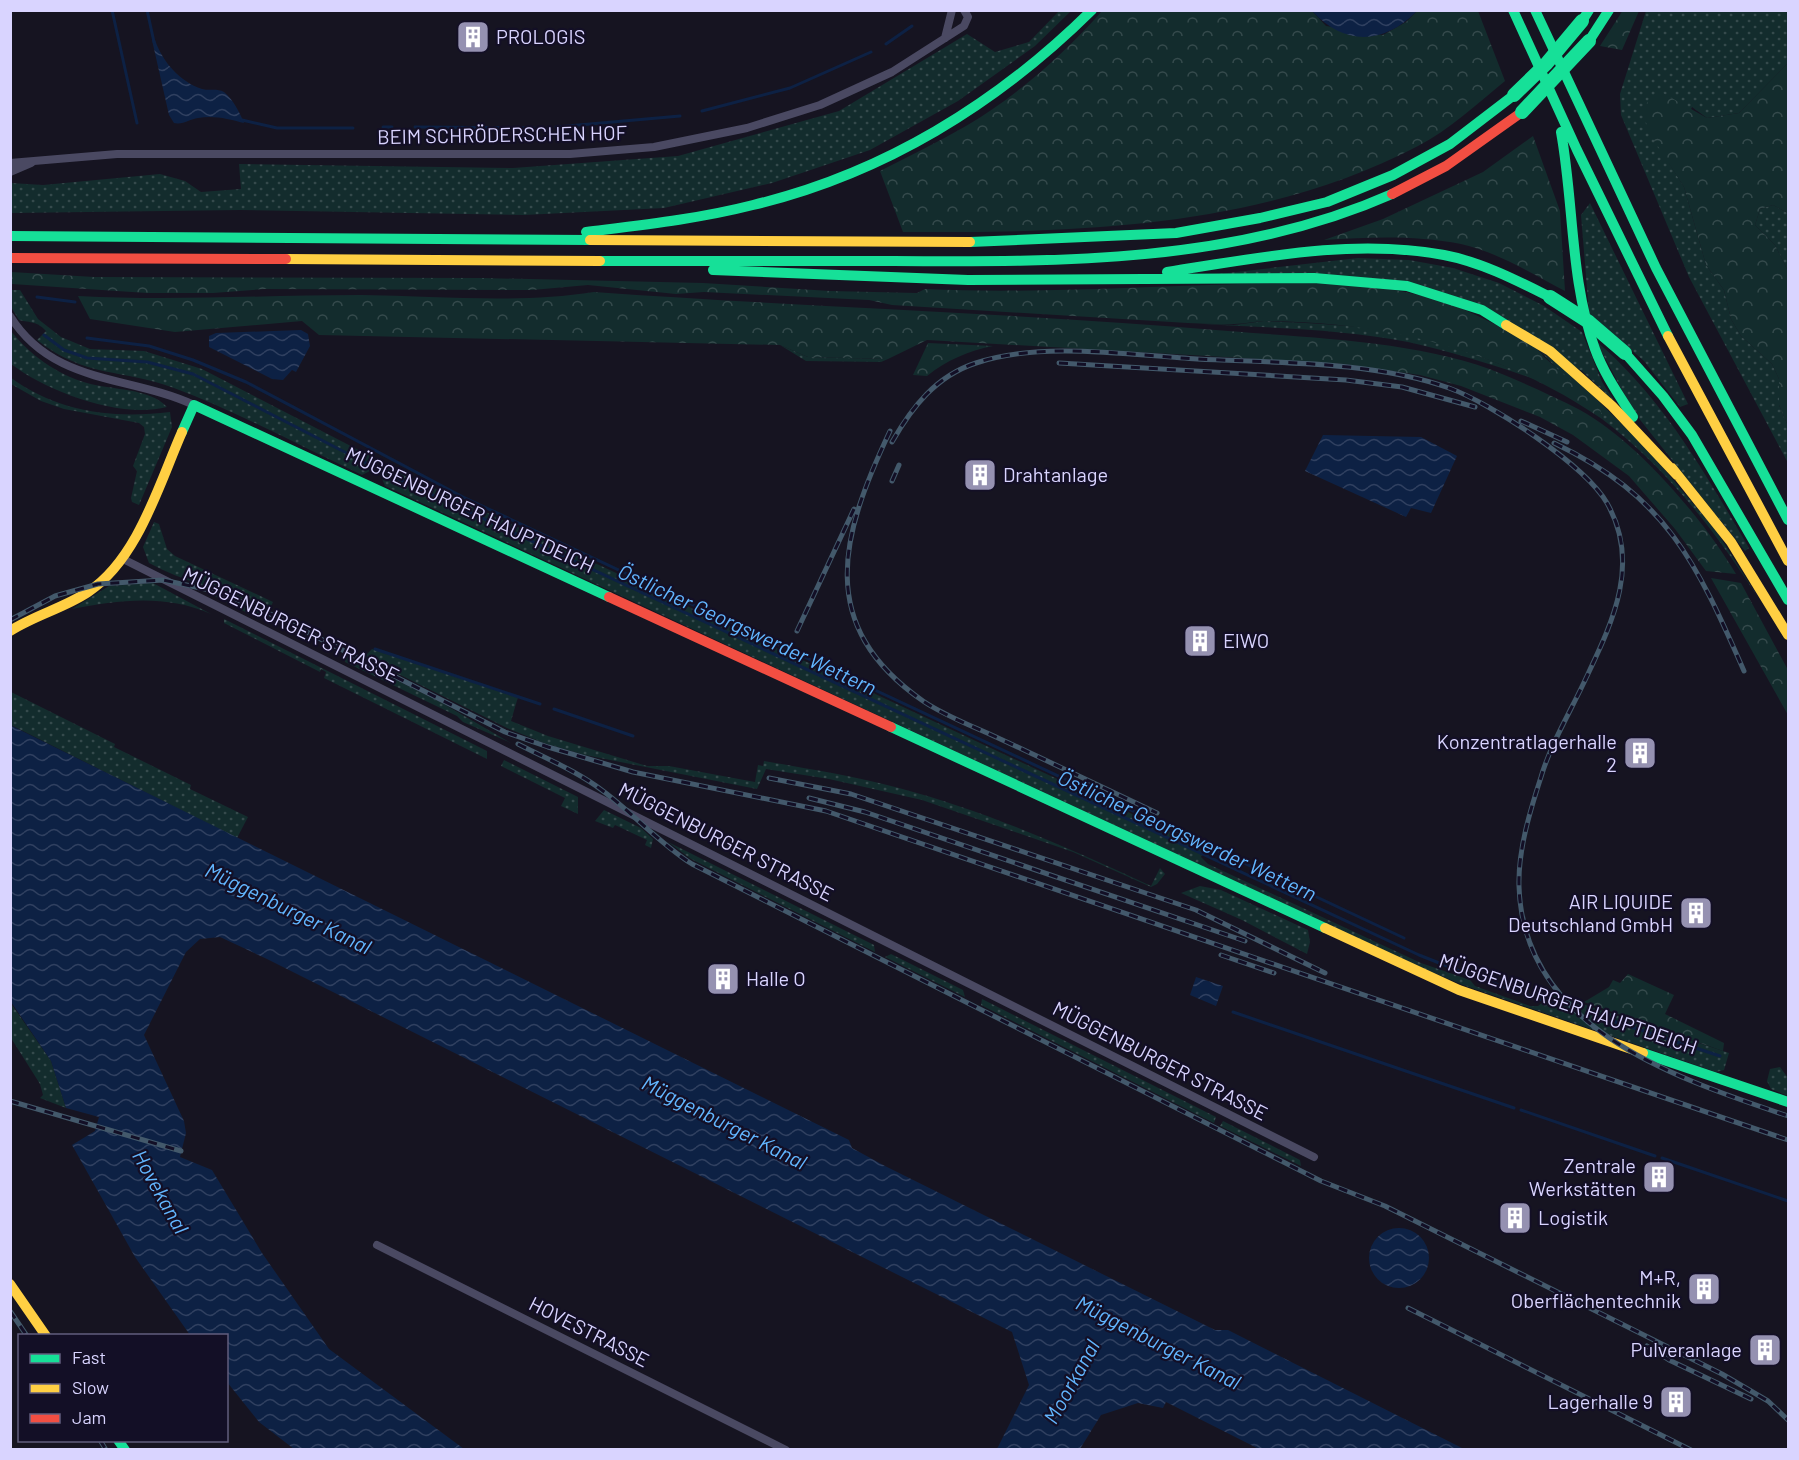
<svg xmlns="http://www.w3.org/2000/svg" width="1799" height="1460" font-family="Barlow,sans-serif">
	<defs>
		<pattern id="grass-dots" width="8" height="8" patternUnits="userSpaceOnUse" patternTransform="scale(1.5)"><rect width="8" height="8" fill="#132c2d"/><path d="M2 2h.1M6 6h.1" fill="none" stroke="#354a4c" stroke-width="1.8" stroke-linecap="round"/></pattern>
		<pattern id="forest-crowns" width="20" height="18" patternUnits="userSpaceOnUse" patternTransform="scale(1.5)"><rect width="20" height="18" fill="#132c2d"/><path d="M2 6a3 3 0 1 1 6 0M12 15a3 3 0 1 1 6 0" fill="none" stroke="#354a4c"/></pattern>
		<pattern id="water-waves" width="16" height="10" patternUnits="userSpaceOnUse" patternTransform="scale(1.5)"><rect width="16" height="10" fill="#0d2144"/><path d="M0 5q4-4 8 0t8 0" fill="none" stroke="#304060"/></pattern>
	</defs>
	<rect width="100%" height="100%" fill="#161421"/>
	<path fill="url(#grass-dots)" d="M1060,10l11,1 -36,35 -77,55 -88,49 -98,33 -108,25 -140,7 -284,-5 -229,3v-30l32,2 117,-11 25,7 16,11 40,-3 -2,-25 274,4 165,-12 161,-45 128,-77 28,18 34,-10z
		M1646,11h142v52l-49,50 -32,5 -15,-11 -23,56 15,24 22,78 18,25 7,29 10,17 31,28 7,15v26l9,21v37l-99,-186 -68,-162 -1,-21z
		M1590,203l98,201 -8,3 -36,-46 -55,-48 -8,-98z
		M1773,205l15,8v58l-13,-26 -20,-20 5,-16z
		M1358,258l51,2 44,8 46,15 45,23 38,26 20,50 13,20 -33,-31 -133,-77 -239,-19z
		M10,290h10l18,29 23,18 29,12 54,2 58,18 172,89 -4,13 -8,4c-62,-29 -124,-63 -188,-87 -51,-19 -89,-10 -137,-48l9,-9c-9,-10 -15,-8 -27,-11l-8,-13z
		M1264,321c37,2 74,3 110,8 59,8 112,28 166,52 -43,-15 -87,-29 -132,-39 -71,-14 -147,-14 -220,-19l46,2z
		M10,330c20,25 46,44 77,53 24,7 63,5 80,24 -47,12 -119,-15 -156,-43z
		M1596,341c67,57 109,132 153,207l-4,3 -112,-140z
		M780,345l28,12 80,2 -7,3 -75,-1z
		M1539,350l31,23 79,78 68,81 42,67c-44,-68 -92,-131 -157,-180l1,-3z
		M10,377c47,35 103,42 160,35l2,15 -33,78 -7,-3 -1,-4 6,-27 -4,-5 12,-32 -1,-7 -5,-4 -75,-14 -23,-8 -30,-17z
		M387,466l818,382 -4,9 7,7 213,99 49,17 5,6 55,20h8l15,-12 176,59 -5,17 -8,2 -253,-87 -43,-18 -1035,-481 -4,-10z
		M154,522l5,2 8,25 8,7 98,46 -4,8c-39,-19 -82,-26 -120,-47l-6,-16z
		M153,583l58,31c-46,-20 -92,-14 -139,-5l37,-23z
		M203,590l64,24 -8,5z
		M224,619l263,132v8l-163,-81 2,-6 -5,-3 -1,3 -96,-49z
		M372,649l146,48 -7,24 37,15 99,30h22l86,16 3,-17 5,1 1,-5c45,8 91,15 135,27 87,23 170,60 252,98l9,-18 5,6 -8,10 -6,3 -78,-35 -151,-52 -93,-21 -63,-10 -9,20 -172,-34 -41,-12 -37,-15 -143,-71z
		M344,654l98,49 69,40 -48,-21 -6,-6 -112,-54z
		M11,692l104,52 -1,3 77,38 -1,4 58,28 -11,21 -226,-113z
		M504,760l74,37v17l-17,-8 4,-8 -64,-32z
		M604,810l37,18 12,11 -2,9 -6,-3 2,-5 -32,-15 -2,3 -18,-7z
		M668,842l206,103 1,7 -184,-93z
		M1200,886l21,4 87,40 2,12 -3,12 -65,-34 -61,-27z
		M891,954l72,36 2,7 -80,-40z
		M982,999l234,118 -2,6 -233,-118z
		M10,1002l41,59 15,47 -26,-10 3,-3 -3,-11 -29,-46z
		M1780,1067l8,11v18l-17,-7 -4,-8 3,-12z
		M1223,1121l77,39 1,6 -81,-40z"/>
	<path fill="url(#forest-crowns)" d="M1623,10l16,1 -17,39 -22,-4z
		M1102,11h210l14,15 57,9 23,-13 11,-11h61l27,70c-27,22 -56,49 -87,65 -158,83 -341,87 -515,86l-23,-61c29,-15 58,-29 86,-45 50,-29 98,-72 136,-115z
		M1788,63v150l-15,-8 -13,4 -5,16 20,20 13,26v155l-9,-21v-26l-7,-15 -31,-28 -10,-17 -7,-29 -18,-25 -22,-78 -32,-50 -10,-24 7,-14 12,-7 46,26 32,-5z
		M1533,136l27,75 5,80c-30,-16 -70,-40 -104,-47 -46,-9 -91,-7 -137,-4l59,-21 100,-47z
		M11,272l83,5 388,1 221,5 127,8 87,2 8,-4c84,4 169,0 254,-3 88,-2 186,-11 271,18 19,7 36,16 54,25 14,7 31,15 40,28l52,46 7,13 -1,3c-100,-69 -216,-97 -336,-98 -11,0 -21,3 -32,3 -15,1 -31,-1 -46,-1l-296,-18 -23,-5 -165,-8 -28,2 -88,-9 -56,5 -268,-1 -51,4h-66l-135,-9z
		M594,292c211,15 423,21 634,39 84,7 196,10 274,43 26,11 53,23 78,36 57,31 123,109 156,164l-30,-3 -31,-42 -46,-53 -56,-41 -33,-18 -79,-31 -41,-11 -75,-11 -418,-24 -39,19 -80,-2 -28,-12 -461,-10 -17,-14 -127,11 -85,-13 -12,-23c94,5 188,-1 283,-1 77,1 157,9 233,-3z
		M928,343l65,3c-25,5 -46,14 -66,30l-14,-1z
		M1711,578l30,5 47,87v45z
		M1628,974l46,21 -9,19 59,29 -1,8 -139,-49 25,-15 4,-7 7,3z"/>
	<path fill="url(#water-waves)" d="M1312,11h105c-33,34 -73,35 -105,0z
		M152,40h3c7,21 25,42 47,49 8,2 15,-1 22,3 9,7 16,21 20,31 -15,-4 -30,-8 -46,-5 -8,1 -15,7 -24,5l-5,-8z
		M301,330l7,4 2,12 -14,26 -4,-2 -9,10 -11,-1 -63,-32v-11l7,-3z
		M1323,435l98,2 36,19 -26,57 -20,-5 -5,9 -101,-46z
		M10,725l839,415 3,8 33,18 330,164h13l236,119h-205l-93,-47 -3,6 -25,-5 -37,12 -21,34h-83l32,-64 -17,-53 -745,-373 -47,-22 -20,2 -14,13 -42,83 40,86 2,12 -6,24 32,13 50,83 67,96 135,100h-170l-35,-27 -32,-40 -1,-46 -36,-1 -55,-78 -63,-112 23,-14 4,-14 -33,-9 -15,-47 -40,-59z
		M1196,977l27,9 -7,20 -26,-11z
		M1369 1258a30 30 0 1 1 60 0a30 30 0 1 1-60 0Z"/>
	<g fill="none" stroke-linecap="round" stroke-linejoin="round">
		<path stroke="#0d2144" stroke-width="3" d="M112,10l25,113
			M147,10l7,32
			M886,44l26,-18
			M702,111l88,-23 81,-36
			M242,120l35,8h76
			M383,127h9
			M415,127l119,1
			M556,127l124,-11
			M37,297l38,5
			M44,335l20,15 23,8 60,4 46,12 173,89
			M87,338l62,8 44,14 53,22 217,115 941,441
			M390,475l1029,480 48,19 90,31
			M375,649l165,55
			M554,709l79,27
			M1233,1012l281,96
			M1610,1020l110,36
			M1521,1110l134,46
			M1662,1158l126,43"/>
		<path stroke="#4a4962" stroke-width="8" d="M945,38l7,-28
			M10,163l107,-9h453l84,-7 93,-19 73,-23 72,-33 72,-46 4,-9 -4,-7
			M10,172l21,-9
			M10,316c43,69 119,59 184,89
			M123,559l1191,598
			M377,1245l409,205"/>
		<path stroke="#16e098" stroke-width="10" d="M1513,10l64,140 91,186
			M1535,10l121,258 132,252
			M1582,21l7,-11
			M1589,41l20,-31
			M1561,132c13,71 9,149 34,217 9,25 24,46 38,68
			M586,232c56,-7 112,-13 167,-27 130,-31 244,-101 339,-195
			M10,236l580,4
			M970,242l206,-9 84,-15 67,-16 66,-27 57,-31 64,-49
			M600,261c93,0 187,0 280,0 172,1 352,4 512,-67
			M713,270l255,10 346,-2 93,8 75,24 24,15
			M1167,272c91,-14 185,-34 277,-17 37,7 72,25 106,42
			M1625,353l38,43 29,39 96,165
			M182,432l12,-27 415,192
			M891,727l434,201
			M1643,1053l145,49
			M118,1440l7,10"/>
		<path stroke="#ffcf43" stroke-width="10" d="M590,240l380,2
			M286,259l314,2
			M1506,325l44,26 62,55 65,69
			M1668,336l120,225
			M1672,468l59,74 57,93
			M10,631c25,-16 54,-23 78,-39 50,-33 71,-108 94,-160
			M1325,928l134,62 184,63
			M10,1284l36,52"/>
		<path stroke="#f24e42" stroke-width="10" d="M1392,194l54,-28 76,-54
			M10,258l276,1
			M609,597l282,130"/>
		<g stroke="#43596b" stroke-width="5">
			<path id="rail" d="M1059,363l287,17 56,7 73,20
				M1521,421l46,21
				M890,431c-49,104 -76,194 33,270 22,15 49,25 73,36 54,25 108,51 161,76
				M892,442c20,-35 44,-66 84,-79 66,-22 153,-8 221,-4 81,4 176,2 252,29 42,15 136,77 158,115 34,60 6,118 -20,173 -15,33 -36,67 -46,101 -11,34 -23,73 -22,109 4,143 157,192 269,230
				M1554,443c113,54 142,119 190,228
				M892,481l7,-16
				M10,620l45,-24 43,-12 65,-4 56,12 56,24 230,116 43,15 85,25 193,39 962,329
				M797,631l57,-122
				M518,744c29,15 59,27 85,47 31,23 56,52 89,73l629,317 64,25 337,168 46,27 20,19
				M769,778l82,16 345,116 129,63
				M809,798l56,14 380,129
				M1221,955l53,18
				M10,1101l171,50
				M1408,1308l283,142
				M10,1311l17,25
				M1647,1346l22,14 82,39
				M100,1440l6,10"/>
		</g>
		<use href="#rail" stroke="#130f26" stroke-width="3" stroke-dasharray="9" stroke-linecap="butt"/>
		<path stroke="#16e098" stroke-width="14" d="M1514,95l32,-31 36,-43
			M1522,112l67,-71
			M1550,297l39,25 36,31"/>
	</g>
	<defs>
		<g id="building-square" transform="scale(1.725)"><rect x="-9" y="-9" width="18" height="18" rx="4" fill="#9591b1" stroke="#130f26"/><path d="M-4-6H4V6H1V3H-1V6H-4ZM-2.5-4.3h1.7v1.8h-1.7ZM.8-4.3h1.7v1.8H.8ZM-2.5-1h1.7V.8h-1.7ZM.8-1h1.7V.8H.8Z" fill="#fff"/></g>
	</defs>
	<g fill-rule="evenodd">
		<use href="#building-square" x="473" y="37"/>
		<use href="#building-square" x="980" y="475"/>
		<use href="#building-square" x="1200" y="641"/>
		<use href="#building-square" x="1640" y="753"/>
		<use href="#building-square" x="1696" y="913"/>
		<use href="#building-square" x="723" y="979"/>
		<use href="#building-square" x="1659" y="1177"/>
		<use href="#building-square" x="1515" y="1218"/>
		<use href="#building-square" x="1704" y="1289"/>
		<use href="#building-square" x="1765" y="1350"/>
		<use href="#building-square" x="1676" y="1402"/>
	</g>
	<g text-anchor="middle" stroke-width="4.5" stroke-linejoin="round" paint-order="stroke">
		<g font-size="20" fill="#d9d4ff" stroke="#130f26" text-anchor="end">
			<text x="496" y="44" text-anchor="start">PROLOGIS</text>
			<text x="1003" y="482" text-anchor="start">Drahtanlage</text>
			<text x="1223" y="648" text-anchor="start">ElWO</text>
			<text x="1617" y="749">Konzentratlagerhalle<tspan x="1617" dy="23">2</tspan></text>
			<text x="1673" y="909">AIR LIQUIDE<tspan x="1673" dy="23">Deutschland GmbH</tspan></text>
			<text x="746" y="986" text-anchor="start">Halle O</text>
			<text x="1636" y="1173">Zentrale<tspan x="1636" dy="23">Werkstätten</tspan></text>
			<text x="1538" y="1225" text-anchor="start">Logistik</text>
			<text x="1681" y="1285">M+R,<tspan x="1681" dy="23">Oberflächentechnik</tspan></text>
			<text x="1742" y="1357">Pulveranlage</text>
			<text x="1653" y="1409">Lagerhalle 9</text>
		</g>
		<g font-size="20" fill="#d9d4ff" stroke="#130f26">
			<text transform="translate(502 135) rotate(-1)" y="7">BEIM SCHRÖDERSCHEN HOF</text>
			<text transform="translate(470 510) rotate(25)" y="7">MÜGGENBURGER HAUPTDEICH</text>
			<text transform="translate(291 625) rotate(26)" y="7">MÜGGENBURGER STRASSE</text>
			<text transform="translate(726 842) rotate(27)" y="7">MÜGGENBURGER STRASSE</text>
			<text transform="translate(1568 1004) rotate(19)" y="7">MÜGGENBURGER HAUPTDEICH</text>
			<text transform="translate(1160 1061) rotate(27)" y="7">MÜGGENBURGER STRASSE</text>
			<text transform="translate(589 1332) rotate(27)" y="7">HOVESTRASSE</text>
		</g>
		<g font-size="21" font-style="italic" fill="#62b6ff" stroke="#130f26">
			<text transform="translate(747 630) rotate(25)" y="7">Östlicher Georgswerder Wettern</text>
			<text transform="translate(1187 836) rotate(25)" y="7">Östlicher Georgswerder Wettern</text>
			<text transform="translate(288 909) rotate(26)" y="7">Müggenburger Kanal</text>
			<text transform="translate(724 1123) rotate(27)" y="7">Müggenburger Kanal</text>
			<text transform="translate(160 1192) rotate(61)" y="7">Hovekanal</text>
			<text transform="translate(1158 1343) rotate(27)" y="7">Müggenburger Kanal</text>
			<text transform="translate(1072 1382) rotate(-61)" y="7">Moorkanal</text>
		</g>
	</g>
	<rect width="1799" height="1460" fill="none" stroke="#d9d4ff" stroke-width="24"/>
	<rect x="18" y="1334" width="210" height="108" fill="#130f26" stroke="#625e7d" stroke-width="1.5"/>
	<rect x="30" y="1354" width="30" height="9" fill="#16e098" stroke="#625e7d" stroke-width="1.5"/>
	<text x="72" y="1364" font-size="18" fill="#d9d4ff">Fast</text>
	<rect x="30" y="1384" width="30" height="9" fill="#ffcf43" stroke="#625e7d" stroke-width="1.5"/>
	<text x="72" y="1394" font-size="18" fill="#d9d4ff">Slow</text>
	<rect x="30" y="1414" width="30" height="9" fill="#f24e42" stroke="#625e7d" stroke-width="1.5"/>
	<text x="72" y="1424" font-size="18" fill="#d9d4ff">Jam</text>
</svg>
